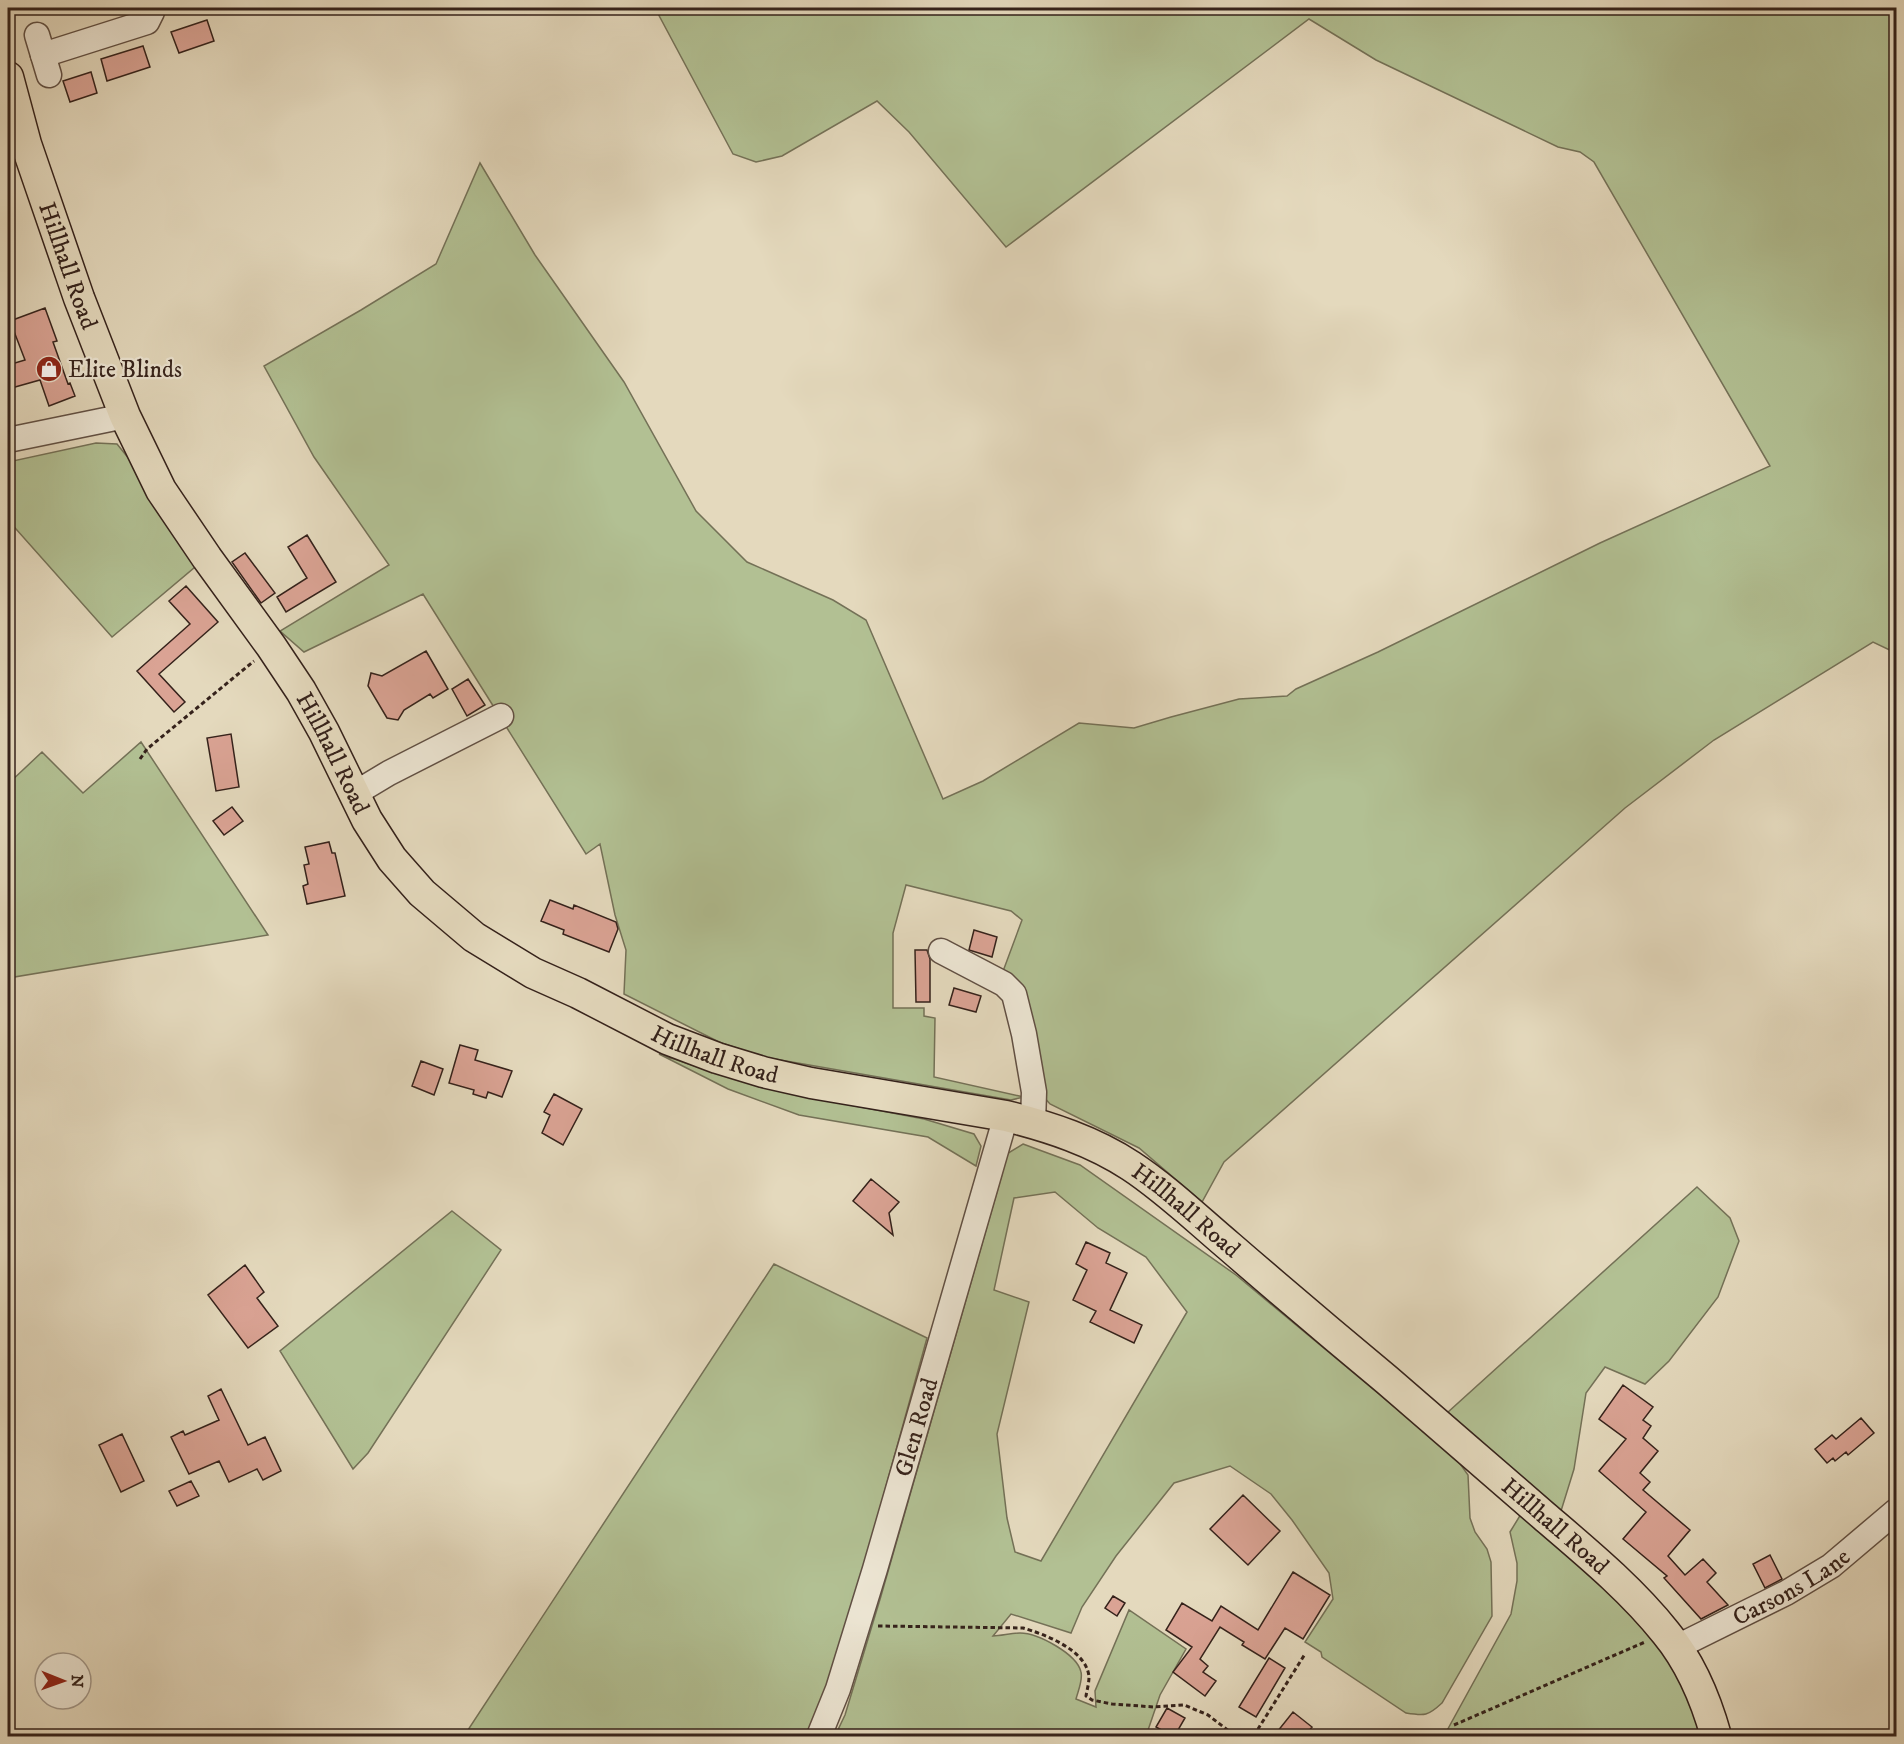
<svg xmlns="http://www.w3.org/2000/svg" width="1904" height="1744" font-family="'IM FELL DW Pica',serif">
	<rect width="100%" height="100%" fill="#e4d9bd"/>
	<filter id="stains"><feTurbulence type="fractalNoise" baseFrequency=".00333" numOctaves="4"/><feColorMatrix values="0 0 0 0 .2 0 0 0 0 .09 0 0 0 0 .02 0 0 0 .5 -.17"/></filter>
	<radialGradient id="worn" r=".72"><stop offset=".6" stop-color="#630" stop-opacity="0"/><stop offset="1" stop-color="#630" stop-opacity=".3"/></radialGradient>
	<path fill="#b2c093" stroke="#747157" stroke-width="1.5" fill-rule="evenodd" d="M655,8h1241v645l-23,-11 -159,98 -89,68 -401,354 -22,40 -63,-54 -89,-44 -8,-9 -40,-121 20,-54 -11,-9 -105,-26 -13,48v75h31v8l11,2 -1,59 90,20 -13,3 -248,-43 -44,-15 -95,-48 2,-44 -11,-35 -15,-71 -14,10 -163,-260 -119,58 -24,-21 109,-66 -75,-108 -50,-91 97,-56 75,-46 44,-101 55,92 89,127 72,129 51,51 86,38 33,20 77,179 40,-18 96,-58 55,5 37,-11 68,-18 48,-3 9,-7 82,-37 222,-109 170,-77 -176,-304 -14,-10 -22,-5 -182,-87 -67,-41 -303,228 -97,-115 -32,-31 -95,55 -26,6 -23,-8z
		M96,443l21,1 17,21 61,102 -83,70 -104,-117v-58z
		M141,742l127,193 -260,43v-194l34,-32 41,41z
		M659,1054l69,23 75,19 121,23 50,15 7,12 -5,20 -48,-29 -129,-22 -71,-26z
		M1023,1144l57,21 156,110 220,183 12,17 2,43 5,14 12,17 4,13 1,54 -50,87c-14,13 -17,13 -36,10l-84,-56 -1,-5 -16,-10 28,-43 -4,-26 -37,-53 -21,-26 -41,-28 -56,17 -58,73 -34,51 -11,26 -60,-19 -18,22c8,0 18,-3 27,-3 18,0 57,21 61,39 2,8 -3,19 -5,27l20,8 -1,-16 34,-81 57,39 -26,46 -14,41h-311l10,-21 36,-119 121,-422 3,-19zM1055,1192l43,36 48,29 41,55 -146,249 -26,-9 -8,-34 -10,-84 32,-132 -35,-12 20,-92z
		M1697,1187l33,31 9,23 -21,56 -49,64 -24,23 -40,-17 -19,26 -12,76 -13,42 -114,-98z
		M452,1211l49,39 -133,203 -15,16 -73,-118z
		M774,1264l153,74 -92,333 -25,65h-346z
		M1521,1514l98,83 46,53 29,56 5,30h-255l67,-122 6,-33v-18l-7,-31z"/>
	<path fill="#daa394" stroke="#35221b" stroke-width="1.5" d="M207,20l7,21 -35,12 -8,-21z
		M143,46l7,21 -43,14 -6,-22z
		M91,72l6,21 -27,9 -7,-21z
		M45,308l12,33 -4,1 15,42 2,-1 5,13 -26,10 -9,-26 -32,9v-24l17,-5 -15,-39z
		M307,535l29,47 -50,30 -9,-15 30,-19 -19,-31z
		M245,553l30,40 -14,10 -29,-41z
		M186,586l32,36 -59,52 26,28 -11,10 -37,-41 53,-47 -21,-23z
		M426,651l22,38 -15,9 -3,-4 -26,16 -6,10 -11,-2 -19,-32 3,-13 11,3z
		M468,679l17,26 -18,11 -15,-27z
		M231,734l8,53 -23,4 -9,-53z
		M232,807l11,14 -19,14 -11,-14z
		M329,842l3,11h3l10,43 -38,8 -4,-18 5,-2 -4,-19 5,-1 -4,-17z
		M550,900l23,9 1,-4 42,17 2,7 -9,23 -46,-18 1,-4 -23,-9z
		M974,930l23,7 -5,20 -23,-7z
		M915,950h12l3,9v43h-14z
		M954,988l27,8 -5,16 -27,-7z
		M460,1045l18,5 -3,10 37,11 -10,26 -14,-5 -2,6 -13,-4 1,-4 -25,-7z
		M421,1061l22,8 -9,26 -22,-9z
		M554,1094l28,15 -19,36 -21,-12 8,-18 -6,-3z
		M871,1179l28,23 -10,11 4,22 -40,-34z
		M1086,1242l24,11 -4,10 21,10 -17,37 32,15 -8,18 -44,-21 6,-11 -23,-11 14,-30 -11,-6z
		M245,1265l19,27 -7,6 21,28 -30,22 -40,-53z
		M1623,1385l30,22 -10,13 8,6 -8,12 15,13 -18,22 10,9 -7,8 47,40 -22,26 17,19 18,-16 13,14 -9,9 21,23 -27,14 -37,-41 3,-2 -44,-37 23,-27 -47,-41 27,-32 -27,-20z
		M221,1389l27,56 17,-8 16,34 -18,9 -6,-11 -28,13 -10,-21 -30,13 -18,-37 12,-6 2,4 34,-15 -11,-24z
		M1861,1418l13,15 -26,22 -2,-3 -11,9 -2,-3 -6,5 -12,-14 17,-14 4,4z
		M122,1434l22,47 -23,11 -22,-47z
		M191,1481l8,15 -22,10 -8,-15z
		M1243,1495l37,36 -32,34 -38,-36z
		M1770,1555l12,24 -17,9 -12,-24z
		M1293,1572l37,23 -27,44 -18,-11 -20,31 -23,-14 2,-3 -24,-15 -20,32 8,7 -5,6 13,9 -11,15 -32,-24 19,-25 -26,-17 16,-27 30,18 9,-15 37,24z
		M1113,1596l12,7 -8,13 -12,-8z
		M1269,1658l16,10 -29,49 -17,-10z
		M1167,1708l18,10 -11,19 -18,-10z
		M1293,1712l19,15 -8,10h-31z"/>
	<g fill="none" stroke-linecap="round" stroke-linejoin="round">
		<g stroke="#615044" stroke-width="27">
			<g id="minor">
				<path d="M37,35l12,40"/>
				<path d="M43,55l104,-33 5,-10 -1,-4"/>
				<path d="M8,440l117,-24"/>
				<path d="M354,794l35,-21 112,-57"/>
				<path d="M941,951l63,33 10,10 10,40 10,58 -1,31"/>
				<path id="s1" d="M1677,1647l109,-54 45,-27 65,-55"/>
				<path id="s2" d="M819,1736l19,-47 37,-120 131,-453"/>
			</g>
		</g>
		<g stroke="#35221b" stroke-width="33">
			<g id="major">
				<path id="s3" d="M8,77l18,67 53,154 46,118 36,74 46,68 64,88 30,45 23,41 43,88 25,39 30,34 52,44 59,36 45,20 89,46 50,19 46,14 48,11 195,33c44,11 87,25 125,50 35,23 66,53 98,80 52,45 105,90 158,134 52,45 105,91 157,136 42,36 87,73 122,117 24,29 40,67 50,103"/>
			</g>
		</g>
		<path stroke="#35221b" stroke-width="3" stroke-dasharray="4.5 3" stroke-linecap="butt" d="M140,759l7,-10 107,-88
			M878,1626l145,2c21,6 64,22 66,49 0,6 -2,13 -3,19l6,4 20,4 42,3 30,-2 24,10 26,20 13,1 11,-7 47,-75
			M1454,1725l191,-83"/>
		<use href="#minor" stroke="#ede6d4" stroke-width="24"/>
		<use href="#major" stroke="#e4d9bd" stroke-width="30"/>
	</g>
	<defs>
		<g id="shop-disc" transform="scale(1.35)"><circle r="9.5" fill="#8f2418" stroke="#ede6d4"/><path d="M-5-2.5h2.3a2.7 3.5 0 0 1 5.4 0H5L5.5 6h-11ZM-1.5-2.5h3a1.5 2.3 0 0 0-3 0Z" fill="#fff"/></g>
	</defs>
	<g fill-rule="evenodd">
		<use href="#shop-disc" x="49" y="369"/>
	</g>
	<g text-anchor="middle" stroke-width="4.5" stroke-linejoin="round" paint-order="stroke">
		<g font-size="24" fill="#35221b" stroke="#ede6d4">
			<text dy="8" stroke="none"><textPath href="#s3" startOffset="198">Hillhall Road</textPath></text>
			<text dy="8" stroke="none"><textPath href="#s3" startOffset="756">Hillhall Road</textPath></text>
			<text dy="8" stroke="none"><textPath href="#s3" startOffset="1260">Hillhall Road</textPath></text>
			<text dy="8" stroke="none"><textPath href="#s3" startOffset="1764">Hillhall Road</textPath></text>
			<text dy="8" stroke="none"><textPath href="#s2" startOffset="324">Glen Road</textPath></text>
			<text dy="8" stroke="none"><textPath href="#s3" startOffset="2250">Hillhall Road</textPath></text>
			<text dy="8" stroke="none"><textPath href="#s1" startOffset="129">Carsons Lane</textPath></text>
		</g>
		<g font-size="24" fill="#35221b" stroke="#ede6d4" text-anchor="start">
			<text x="68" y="377">Elite Blinds</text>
		</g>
	</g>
	<rect width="1904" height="1744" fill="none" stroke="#e4d9bd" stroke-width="30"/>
	<rect x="9" y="9" width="1886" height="1726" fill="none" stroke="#35221b" stroke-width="3"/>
	<rect x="15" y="15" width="1874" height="1714" fill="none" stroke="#35221b" stroke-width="1.5"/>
	<g transform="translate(63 1681) rotate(91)"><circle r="28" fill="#ede6d4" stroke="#a3988a" stroke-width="1.5"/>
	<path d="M0-4.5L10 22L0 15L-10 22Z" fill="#8f2418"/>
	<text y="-9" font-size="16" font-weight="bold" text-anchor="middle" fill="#35221b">N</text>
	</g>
	<rect width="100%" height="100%" filter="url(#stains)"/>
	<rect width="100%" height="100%" fill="url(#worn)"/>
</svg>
